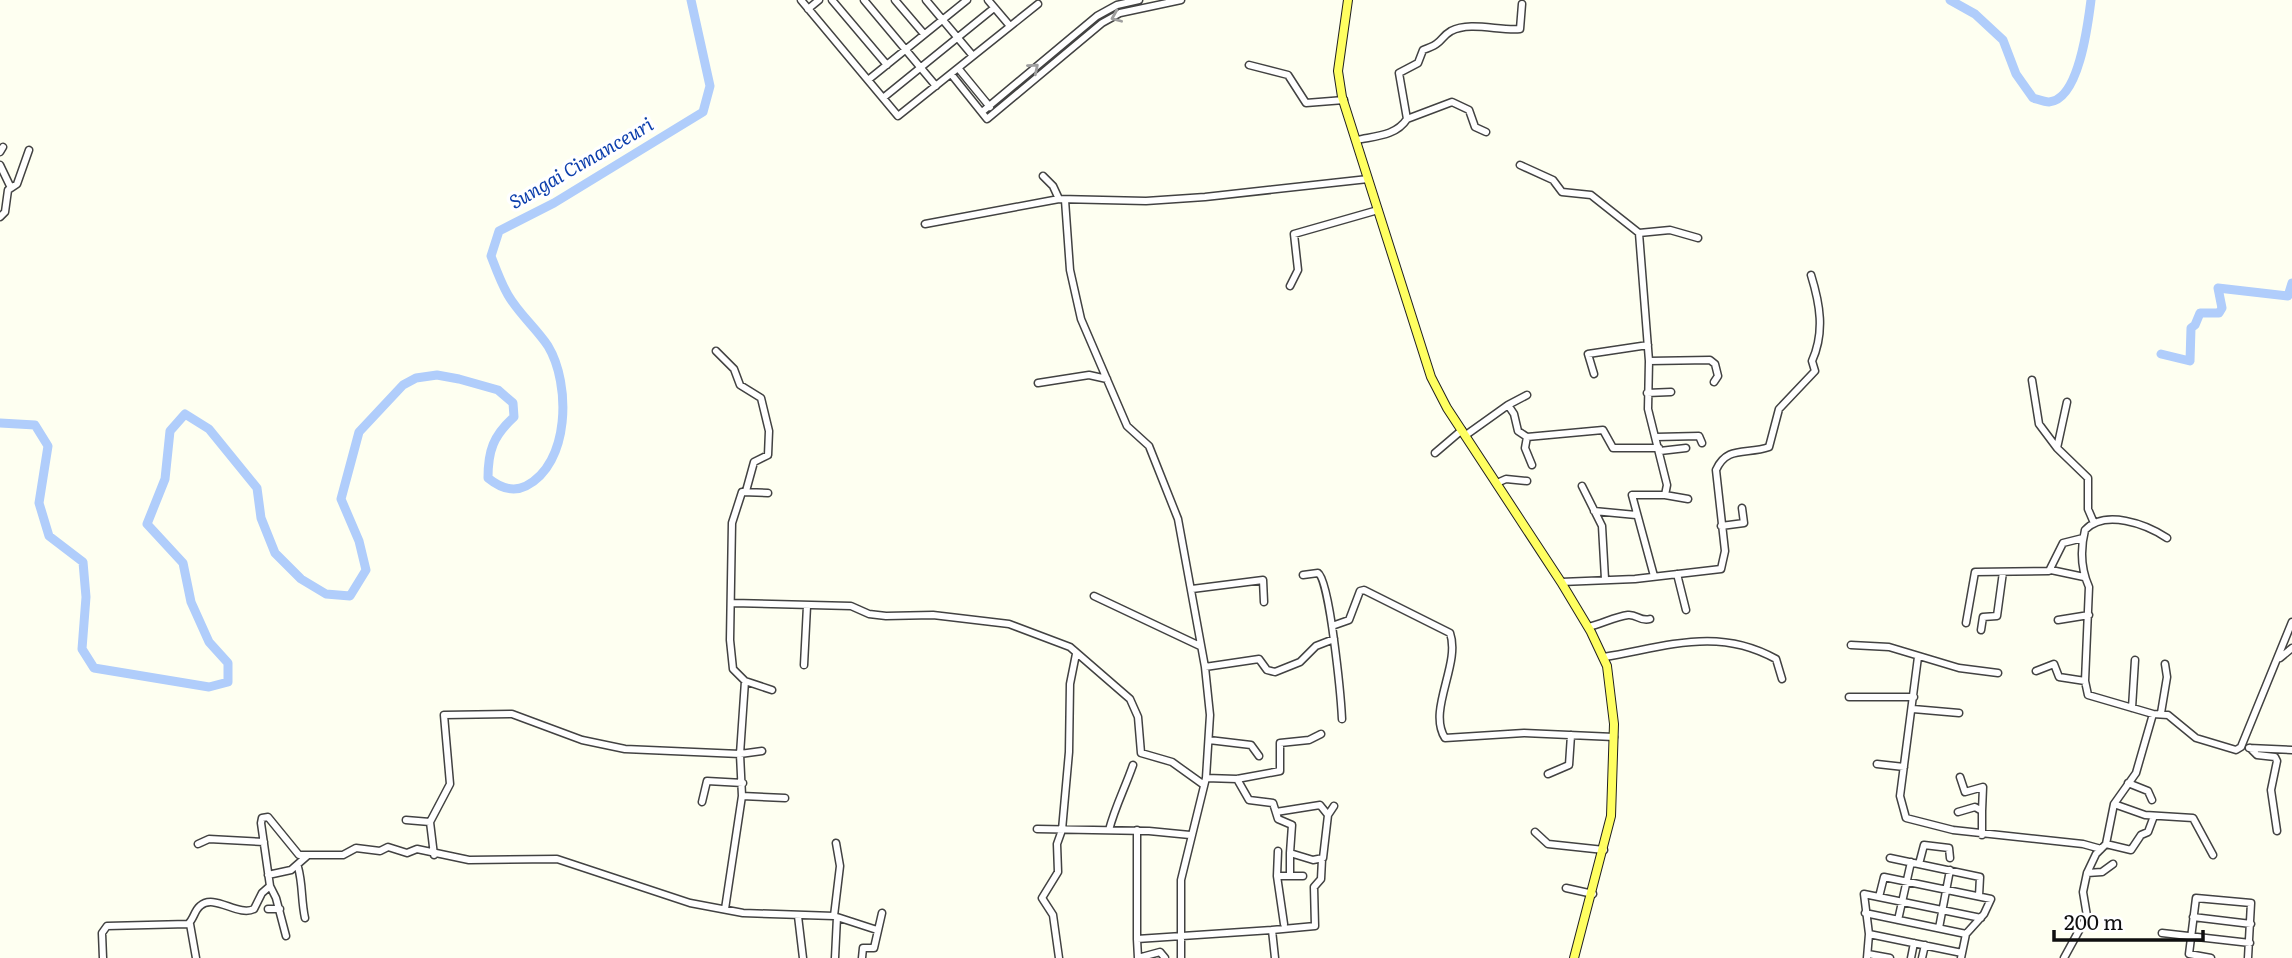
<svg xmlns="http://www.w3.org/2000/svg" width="2292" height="958" font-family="Literata,serif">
	<rect width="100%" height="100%" fill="#fefff1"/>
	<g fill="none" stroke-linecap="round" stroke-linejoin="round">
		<path stroke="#b0cdfb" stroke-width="9" d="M1950,0l25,14 28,26 13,34 17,24c4,1 11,4 16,4 30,-2 39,-78 42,-102
			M2161,354l29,7 1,-33 4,-3 5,-12h19l3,-5 -4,-20 70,8 4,-13
			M0,423l35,2 13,21 -9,57 10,33 34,26 3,35 -4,52 12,19 115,19 19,-5v-19l-19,-21 -18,-40 -8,-39 -36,-39 18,-45 5,-48 15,-17 24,15 48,59 4,30 14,35 26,26 25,15 24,2 16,-26 -7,-29 -18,-42 18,-67 44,-47 13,-7 21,-3 22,4 39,11 15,13 1,14c-21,19 -26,34 -26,61 11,9 24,15 38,8 44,-22 45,-102 22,-140 -12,-18 -29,-32 -40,-51 -7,-12 -12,-26 -17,-39l8,-25 55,-28 149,-91 7,-26 -19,-86"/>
		<g stroke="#424242" stroke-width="9">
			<path id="minor" d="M801,0l97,116 140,-112
				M832,0l55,65
				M864,0l72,86
				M895,0l29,34
				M926,0l47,56
				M988,0l22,26
				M808,9l11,-9
				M1249,65l39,10 18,28 38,-3
				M958,68l32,39
				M951,74l36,45 115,-96 18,-10 61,-13
				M868,80l99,-80
				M883,98l111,-90
				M982,112l115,-96 20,-11 22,-5
				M1407,119l45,-17 17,8 6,17 11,5
				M1357,140c18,-4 39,-4 50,-21l-8,-46 19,-10 5,-13c21,-7 16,-12 28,-19 19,-10 48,0 69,-2l2,-25
				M0,152l3,-5
				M0,165l11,23
				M1520,165l33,15 9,12 29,3 48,38
				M1043,176l10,10 6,13
				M1065,200l5,70 11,49 46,107 22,20 29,73 27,148 5,48 -4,63 -25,102v78
				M0,217l5,-5 3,-22 9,-6 12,-34
				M925,224l134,-25 87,2 59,-4 163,-18
				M1290,286l8,-16 -4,-36 84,-24
				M716,351l18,18 6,16 21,13 8,33 -1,24 -14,7 -8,29
				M1649,361l61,-1 5,4 3,12 -4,6
				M1594,374l-6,-20 60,-9
				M2032,380l7,44 18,24
				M1038,383l51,-8 18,4
				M1647,393l24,-1
				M2067,402l-10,46 31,30v31l6,14
				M1508,405l19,-10
				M1466,435l42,-30 6,9 4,17 9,6 76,-7 10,18h46
				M1527,437l-2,11 7,17
				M1656,437l43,-1 3,7
				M1660,451l26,-3
				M1435,453l27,-23
				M1497,483l9,-4 21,2
				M1582,486l20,40 3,53
				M1665,495l23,4
				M1594,511l42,4
				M1721,526l23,-3 -2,-15
				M2167,538c-21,-14 -62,-29 -82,-8 -5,20 -4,39 4,57l-4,94 3,14 65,19 15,1 28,23 40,12 5,-3 51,-125
				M2051,570l33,7
				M1677,574l9,36
				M1303,575l15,-2c12,7 23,126 24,146
				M1654,576l-22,-81h33l2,-10 -19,-76 1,-48 -10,-128 31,-3 28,8
				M1561,582l74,-3 86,-10 4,-18 -9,-81c11,-25 31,-15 53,-23l10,-38 36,-38 -3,-10c13,-29 8,-57 -1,-86
				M1192,589l71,-9 1,22
				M1094,596l106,50
				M733,603l118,3 18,8 17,2 47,-1 76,9 61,23 60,52 8,18 3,36 31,9 32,23
				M2058,620l31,-5
				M1966,623l9,-51 74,-1 14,-28 20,-5
				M1332,626l17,-6 11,-29 4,-1 86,43c11,31 -23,77 -5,105l79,-5 90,4
				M1588,627c14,-3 26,-10 40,-12 9,-1 12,7 22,4
				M1981,630l2,-13 14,-1 6,-44
				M1851,645l38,2 70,21 39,5
				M1604,657c62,-10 113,-31 172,2l6,20
				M1918,657l-18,139 6,22 47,12 130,14 18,5
				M2280,658l12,-10
				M804,665l3,-59
				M1205,667l54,-8 8,11 8,2 25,-10 16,-16 18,-7
				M2036,671l18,-7 5,13 26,4
				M745,681l-12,-12 -3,-29 2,-117 10,-31 26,1
				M1849,697h65
				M2132,708l3,-48
				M1913,709l46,4
				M2161,713l6,-36 -2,-13
				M1209,740l42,5 8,11
				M2249,748l43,2
				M2250,748l7,7 18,2 2,4 -6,29 6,41
				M1877,764l27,3
				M1548,774l21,-9 2,-30
				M1960,777l5,15 18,-5 -1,24
				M1206,778l31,1 43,-8v-28l29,-3 12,-6
				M1237,779l12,21 24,3 5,16 14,6 -2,28 23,7 10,-2 5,-43
				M2128,783l20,8 4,9
				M742,796l43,2
				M702,802l5,-21 36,2
				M2114,804l31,11 48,3 20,37
				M1276,812l44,-7 8,10 6,-9
				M1958,812l17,-5 7,4v24
				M406,820l24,2 4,33
				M430,822l20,-38 -6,-69 68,-1 70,26 43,9 115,5 22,-3
				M1037,829l112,2 41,4
				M1109,830c6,-23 16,-42 24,-65
				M1137,830v109l135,-9
				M1535,832l13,12 56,6
				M198,844l11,-5 55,3
				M2106,844l25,6 10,-15 7,-3 6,-16
				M1278,851l-1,25 7,48
				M1890,858l90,19 -1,19
				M1919,864l5,-19 25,3 1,10
				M298,867c5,18 3,33 7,51
				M2087,873l15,-1 11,-8
				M268,875l23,-5 16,-14
				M1290,875v-22
				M1277,876h26
				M270,886l6,12 10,38
				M1566,888l27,6
				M1879,897l5,-20 107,22 -7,15 -18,20 -5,24
				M268,909h12
				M725,909l17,-113 -2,-42 5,-73 27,9
				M1865,913l101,21
				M798,916l5,42
				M837,917l40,13
				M2193,917l58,7
				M1898,920l13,-58
				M190,924l6,34
				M1939,928l11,-58
				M2162,933l88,10
				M1869,934l93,19
				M1137,939l1,19
				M1868,954l22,4
				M103,958l-1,-25 5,-7 81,-2c6,-5 6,-13 12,-18 14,-13 38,11 54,3l8,-16 8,-7 -9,-63 1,-5 6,-1 31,38h44l13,-7 24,3 8,-4 19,6 10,-4 52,11 88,-1 133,44 53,10 91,3
				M835,958l2,-41 -3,-1 6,-50 -4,-23
				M862,958l1,-10h11l8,-35
				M1059,958l-6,-43 -11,-17 16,-26 -1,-28 5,-14 7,-78 1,-68 6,-30
				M1138,958l22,-6 5,6
				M1275,958l-3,-28 43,-4 -1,-39 7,-8 1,-20
				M1867,958l2,-24 -5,-40 117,24
				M1911,958l3,-15
				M1922,958l3,-13
				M2064,958l23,-42 -4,-24 4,-19 9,-19 10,-10 8,-40 22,-31 17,-59
				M2211,958l-22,-4 7,-56 55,5 -3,55"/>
		</g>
		<g stroke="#202020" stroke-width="10">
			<path id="major" d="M1348,0l-10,71 4,26 89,280 16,31 114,174 30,50 16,34 7,58 -3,92 -37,142"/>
		</g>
		<use href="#minor" stroke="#fff" stroke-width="6"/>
		<use href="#major" stroke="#ffff61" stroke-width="8"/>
	</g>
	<defs><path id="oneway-chevron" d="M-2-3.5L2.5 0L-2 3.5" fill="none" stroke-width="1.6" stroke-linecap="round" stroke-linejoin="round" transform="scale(1.75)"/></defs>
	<g stroke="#9f9f9f">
		<use href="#oneway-chevron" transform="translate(1116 17) rotate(157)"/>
		<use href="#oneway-chevron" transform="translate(1034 68) rotate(-40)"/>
	</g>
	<g text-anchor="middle" stroke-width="7" stroke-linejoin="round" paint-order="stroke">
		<g font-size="19" font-style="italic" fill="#0d3fac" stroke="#fff">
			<text transform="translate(581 163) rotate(-30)" y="7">Sungai Cimanceuri</text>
		</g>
	</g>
	<path d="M2054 930v10h149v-10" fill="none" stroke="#0f0f0f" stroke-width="3.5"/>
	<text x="2064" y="930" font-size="21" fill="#0f0f0f" stroke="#ffffff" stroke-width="5" paint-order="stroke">200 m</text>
</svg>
